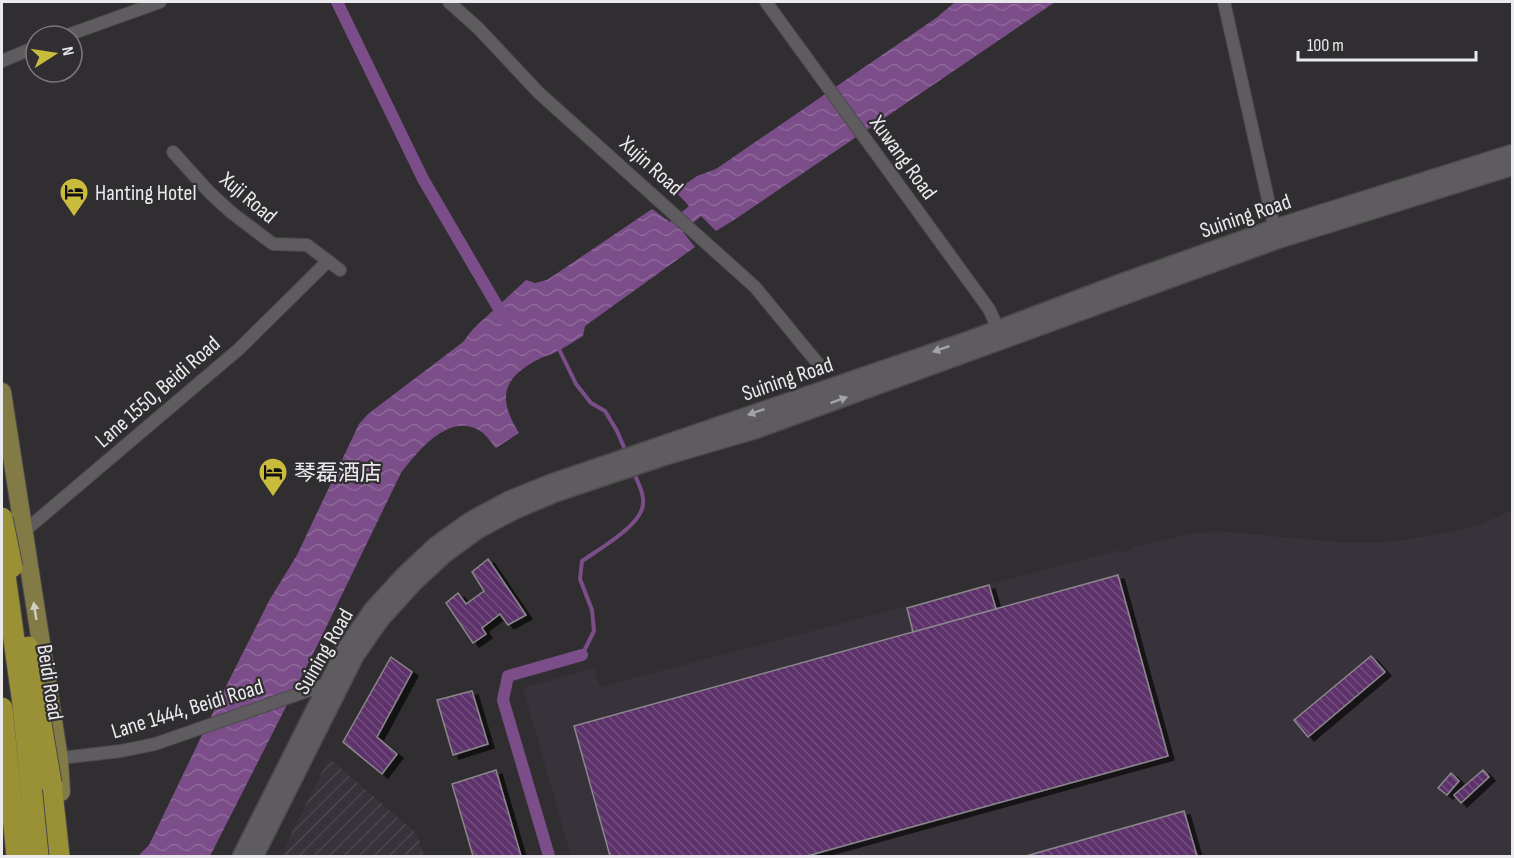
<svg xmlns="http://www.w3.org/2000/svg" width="1514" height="858" font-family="'Sofia Sans Condensed','Noto Sans SC',sans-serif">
	<defs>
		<pattern id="industrial-furrows" width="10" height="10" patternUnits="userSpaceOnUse" patternTransform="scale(1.5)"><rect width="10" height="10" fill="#38323a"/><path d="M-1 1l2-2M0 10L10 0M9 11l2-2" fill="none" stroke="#4b464d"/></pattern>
		<pattern id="water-waves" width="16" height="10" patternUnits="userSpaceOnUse" patternTransform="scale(1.5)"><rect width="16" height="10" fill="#7b4e89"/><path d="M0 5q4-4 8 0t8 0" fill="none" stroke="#8e689a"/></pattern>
		<pattern id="building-back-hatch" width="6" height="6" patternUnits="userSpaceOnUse" patternTransform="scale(1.5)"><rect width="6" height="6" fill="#5d316a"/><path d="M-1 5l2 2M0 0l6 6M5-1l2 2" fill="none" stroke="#744f7f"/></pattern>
		<filter id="shadow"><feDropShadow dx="6" dy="4" stdDeviation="0" flood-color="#0009"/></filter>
	</defs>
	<rect width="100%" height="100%" fill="#302e30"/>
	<path fill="#38323a" d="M1512,510v346h-941l-48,-168 71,-20 6,19 519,-137 1,3 12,-3v-3l63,-14 31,-1 123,11 38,-1 61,-9 34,-9z"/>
	<path fill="url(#industrial-furrows)" d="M329,758l88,76 7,22h-142l11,-26z"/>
	<path fill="url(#water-waves)" d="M955,2h100l-321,218 -18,11 -15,-15 -18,16 12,15 -110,79 -2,10c-10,6 -19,12 -29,17 -4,2 -9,3 -13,5 -39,19 -44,40 -22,75l-23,15c-4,-4 -8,-11 -13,-15 -32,-24 -65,18 -82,40l-83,171 -108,212h-72l11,-11 70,-145 51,-101 27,-44 62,-131 9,-10 95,-72 10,-13 53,-49 9,3 12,-3 105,-71 18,13 19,-16 -14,-15 22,-15 19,-7 220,-151z"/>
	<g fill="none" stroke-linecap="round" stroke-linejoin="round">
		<path stroke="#7b4e89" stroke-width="4" d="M558,347l18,37 15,19 14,8 12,20 9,21
			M582,655l12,-24 -2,-21 -12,-31 2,-18c16,-11 54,-33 60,-52 4,-12 -3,-24 -8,-36"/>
		<path stroke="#7b4e89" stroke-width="12" d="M337,2l86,177 83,142
			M549,856l-46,-156 5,-24 74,-21"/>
	</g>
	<path fill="url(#building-back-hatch)" stroke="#8a888b" stroke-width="1.5" filter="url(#shadow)" d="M488,559l38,56 -18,10 -8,-11 -18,14 4,6 -13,9 -27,-40 12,-10 8,11 18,-13 -12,-19z
		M1118,575l50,181 -361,100h-197l-36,-130z
		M989,585l7,24 -83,23 -6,-24z
		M1371,656l14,16 -77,65 -14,-17z
		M391,657l21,15 -35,65 20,17 -15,20 -39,-32z
		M472,691l16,53 -35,11 -16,-55z
		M496,770l25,86h-48l-21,-72z
		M1483,770l6,7 -28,26 -7,-8z
		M1451,773l8,8 -12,14 -9,-7z
		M1184,811l13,45h-171z"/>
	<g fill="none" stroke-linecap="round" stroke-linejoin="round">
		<g stroke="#4b494b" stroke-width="14">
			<path id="street" d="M449,2l29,26 61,65 216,194 65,79
				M766,2l223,307 12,27
				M1224,2l52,233
				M65,36l95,-34
				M2,61l34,-14
				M173,152l36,40 23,21 41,31 34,1 33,25
				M21,534l218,-185 89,-88
				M53,759l68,-8 34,-7 175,-61"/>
		</g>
		<g stroke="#4b494b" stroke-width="19">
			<path id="secondary" d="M241,856l104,-207 27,-39 33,-36 31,-29 35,-25 37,-20 42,-17 421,-144 151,-57 152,-54 238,-75
				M255,856l101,-201 26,-37 32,-35 30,-28 34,-25 36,-19 40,-17 110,-37 92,-27 522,-190 234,-73"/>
		</g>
		<g stroke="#4b494b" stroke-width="20">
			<path id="primary" d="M2,392l57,367 2,33"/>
		</g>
		<g stroke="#4b494b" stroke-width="23">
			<path id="highway" d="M51,783l8,73"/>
		</g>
		<use href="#street" stroke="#5e5c5e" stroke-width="12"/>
		<use href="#secondary" stroke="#5e5c5e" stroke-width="16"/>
		<use href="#primary" stroke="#827b46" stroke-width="18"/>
		<use href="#highway" stroke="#9a9036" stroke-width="21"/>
		<g stroke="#4b494b" stroke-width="23" stroke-linecap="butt">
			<path id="highway-bridge" d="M2,518l10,49
				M2,554l21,150 15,152
				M28,647l23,136
				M2,708l15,148"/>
		</g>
		<use href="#highway-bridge" stroke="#9a9036" stroke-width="21"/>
	</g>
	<defs><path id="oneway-solid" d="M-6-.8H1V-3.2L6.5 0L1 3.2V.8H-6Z" transform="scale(1.5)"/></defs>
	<g fill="#a4a3a5">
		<use href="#oneway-solid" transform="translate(941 349) rotate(161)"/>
		<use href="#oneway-solid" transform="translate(839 400) rotate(-20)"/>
		<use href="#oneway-solid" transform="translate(756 412) rotate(161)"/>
	</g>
	<use fill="#d1cec2" href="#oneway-solid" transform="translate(35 611) rotate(-99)"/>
	<defs>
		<g id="hotel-pin" transform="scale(1.5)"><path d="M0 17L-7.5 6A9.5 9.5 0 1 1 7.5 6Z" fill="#c9bb3b" stroke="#302e30"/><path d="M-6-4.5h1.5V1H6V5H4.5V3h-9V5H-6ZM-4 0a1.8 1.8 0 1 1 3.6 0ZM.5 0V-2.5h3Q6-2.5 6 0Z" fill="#111"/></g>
	</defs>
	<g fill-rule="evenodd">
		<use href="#hotel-pin" x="74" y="192"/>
		<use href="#hotel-pin" x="273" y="472"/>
	</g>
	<g text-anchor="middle" stroke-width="4.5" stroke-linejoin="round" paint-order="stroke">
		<g font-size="22" fill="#ebeaec" stroke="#302e30">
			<text transform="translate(904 157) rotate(54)" y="8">Xuwang Road</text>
			<text transform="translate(652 165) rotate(42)" y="8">Xujin Road</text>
			<text transform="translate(249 197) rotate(40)" y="8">Xuji Road</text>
			<text transform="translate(1245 215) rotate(-19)" y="8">Suining Road</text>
			<text transform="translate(787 378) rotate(-19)" y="8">Suining Road</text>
			<text transform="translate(157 391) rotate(-41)" y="8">Lane 1550, Beidi Road</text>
			<text transform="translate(323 651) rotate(-60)" y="8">Suining Road</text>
			<text transform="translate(51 682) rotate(81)" y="8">Beidi Road</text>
			<text transform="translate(187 708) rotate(-17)" y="8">Lane 1444, Beidi Road</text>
		</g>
		<g font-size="22" fill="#ebeaec" stroke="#302e30" text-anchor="start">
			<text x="95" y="200">Hanting Hotel</text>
			<text x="294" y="480">琴磊酒店</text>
		</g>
	</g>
	<rect width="1514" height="858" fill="none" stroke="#ebeaec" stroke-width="6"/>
	<g transform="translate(54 54) rotate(78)"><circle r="28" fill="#302e30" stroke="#7b797b" stroke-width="1.5"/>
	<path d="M0-4.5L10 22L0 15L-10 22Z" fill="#c9bb3b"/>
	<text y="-9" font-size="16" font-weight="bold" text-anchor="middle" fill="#ebeaec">N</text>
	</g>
	<path d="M1298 51v9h178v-9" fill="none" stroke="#ebeaec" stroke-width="3"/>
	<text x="1307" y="51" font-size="18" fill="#ebeaec" stroke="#302e30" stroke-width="4.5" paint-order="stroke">100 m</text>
</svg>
